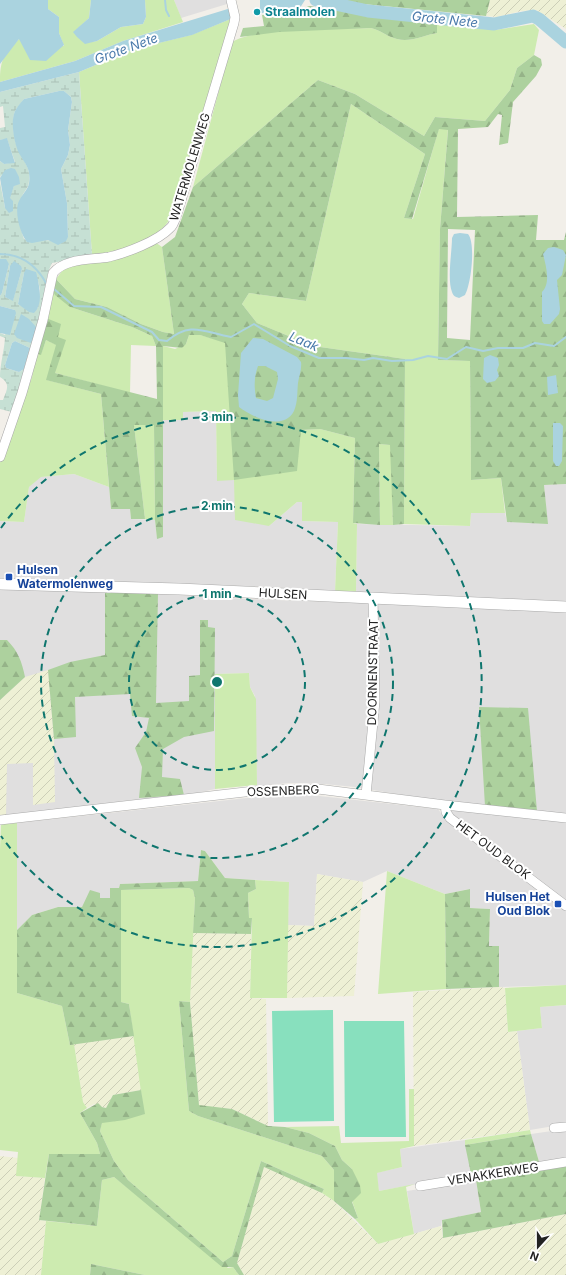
<svg xmlns="http://www.w3.org/2000/svg" width="566" height="1275" font-family="Inter,sans-serif">
	<defs>
		<pattern id="farmland-furrows" width="10" height="10" patternUnits="userSpaceOnUse"><rect width="10" height="10" fill="#eef0d5"/><path d="M-1 1l2-2M0 10L10 0M9 11l2-2" fill="none" stroke="#ccceb7"/></pattern>
		<pattern id="forest-firs" width="22" height="20" patternUnits="userSpaceOnUse"><rect width="22" height="20" fill="#add19e"/><path d="M5 1l3.5 6h-7zM16 11l3.5 6h-7z" fill="#95b388"/></pattern>
		<pattern id="wetland-marsh" width="20" height="14" patternUnits="userSpaceOnUse"><rect width="20" height="14" fill="#c6e0d4"/><path d="M1 5h8M5 5V1M11 12h8M15 12V8" fill="none" stroke="#aac0b6"/></pattern>
	</defs>
	<rect width="100%" height="100%" fill="#f2efe9"/>
	<path fill="#e0dfdf" d="M174,0h52l1,4 -46,14z
		M216,411l1,69h17l35,46 28,-24h5v19l36,1 -3,70 -62,-5 -273,-9v-57l24,1 5,-35 11,-10 34,-3 35,13 2,22h19l1,10 24,1 2,18 6,-1v-117h20v-8z
		M566,484v120l-210,-11 1,-69 113,2 1,-13h34l2,9 40,1 -3,-38z
		M0,589l166,5 54,4 346,12v204l-146,-16 -65,-11 -31,-3 -35,-1 -32,3 -2,-90 -5,-9 -1,-14 -34,1v115l-32,7 -50,4 -133,16z
		M292,793l146,16 6,8 122,94v74l-67,2v-41l-10,1 1,-38 -20,-1 -1,-19 -24,5 -58,-23 -24,11 -46,-8 -3,52 -26,-1 1,-43 -64,-4 -20,-27 -4,-1 -3,31 -78,3 -1,4 -9,10h-10l-18,9h-24l-26,8 -15,15v-107z
		M457,810l109,12v79l-105,-79 -10,-9 1,-2z
		M566,1005v119l-36,6 -13,-99 25,-3 -2,-21z
		M566,1129v32l-26,4 -9,-31z
		M465,1140l6,34 -92,17 -3,-18 26,-6 -2,-18z
		M476,1180l5,32 -39,8 -1,6 -27,8 -7,-43z"/>
	<path fill="url(#farmland-furrows)" d="M490,0h76v29l-30,-19 -15,1 -24,6 -11,-1z
		M48,670l6,69 1,63 -22,3v-42l-26,1 -1,52h-6v-116l25,-23z
		M317,874l46,8 -9,114 -67,2 1,-73 26,1z
		M193,933l58,1 -1,64 16,1 2,127 -36,-17 -33,-3 -9,-104z
		M499,987l6,1 3,44 9,-1 13,99 -116,16 -1,-154z
		M134,1036l7,54 -28,5 -7,13 -12,-4 -7,4 -4,-6 -9,-58z
		M0,1156l18,2 -1,18 28,2 -6,42 7,1 -5,54h-41z
		M264,1166l58,27 12,8 44,43 63,-18 2,12 123,-24v61h-322l-7,-12z"/>
	<path fill="#cdebb0" d="M48,0h43l-2,18 -15,14 11,11 12,-2 24,-14 22,-3 3,-7 -1,-17h29l9,22 -60,19 -48,20 -75,21c0,-24 4,-26 19,-43l45,7 -5,-13v-16l-11,-8z
		M233,18l-62,199c-14,26 -52,34 -79,38l-13,-183 55,-23 57,-14z
		M437,23l58,7 39,-6 5,6 -5,25 -17,13 -7,22 -25,31 -50,-4 -11,19 -69,-42 -37,-14 -125,107 39,-145c24,-15 108,-13 139,-14 9,2 17,9 26,11 13,4 27,-4 40,-6z
		M351,104l74,50 -21,64 9,1 26,-91 9,1 -8,100 -2,131 32,1 1,119 30,-2 4,35h-34l-1,13 -66,-2 1,-165 -92,-13 -56,-23 -15,-19 7,-11 57,8z
		M155,242l7,5 12,87 -11,-2 -22,-8 -34,-17 -32,-8 -19,-20 6,-8 6,-4 53,-10z
		M52,289l18,18 62,20 20,9 4,10 -25,-1 -1,48 -75,-20 3,-35 -12,-20z
		M189,335h11l25,7 75,88 20,-1 35,9 -2,85 4,1 -1,69 -21,-1 3,-70 -36,-1v-19h-5l-28,24 -34,-6 -1,-40 -17,1 -1,-70 -33,1v8h-20v-74l12,3 11,-5z
		M46,340l11,5 -10,35 54,14 8,93 -35,-13 -33,3 -12,10 -5,35 -24,-1v-59l9,-19 23,-66 4,-24 5,1z
		M134,425h20l1,95 -10,-1z
		M379,444l12,1 2,80h-13z
		M249,673l1,14 6,12 1,86 -42,4v-115z
		M17,823v170l45,13 8,39 4,-1 9,58 4,6 -7,5 17,30 3,11h-51l-4,24 -29,-2 2,-24 -18,-2v-301l1,-25z
		M387,871l58,23 1,95 -68,5z
		M255,880l34,2 -2,116h-37l2,-79 -3,-1 -1,-25 8,-4z
		M189,888l4,2 2,8 -5,104 -11,-1 10,110 9,5 124,40 12,14v31l-12,-8 2,-4 -63,-28 -29,95 -9,6 -95,-82 -14,-19 -14,-30 2,-9 42,-8 -15,-110 -8,-2v-112z
		M566,985v20l-26,2 2,21 -34,4 -3,-44z
		M409,1089h5v57l-14,3 2,18 -25,6 2,18 36,-7 -9,3 8,47 -36,10 -23,-25 3,-1 -6,-17v-32l-10,-9 -7,-14 -26,-13 -24,-6 54,-1 2,17 68,-2z
		M530,1130l1,4 -66,11v-5z
		M114,1177l114,91 5,-1 6,8h-94l-54,-11 -1,11h-49l5,-54 51,5 5,-46z"/>
	<path fill="url(#forest-firs)" fill-rule="evenodd" d="M342,0h148l-4,16 -123,-12z
		M309,6l69,11 59,6v10c-13,2 -27,10 -40,6 -9,-2 -17,-9 -26,-11l-92,4 -39,5 3,-9 21,-2 -2,-11 11,-1 13,2z
		M534,55l7,4 1,6 -6,11 -23,26 -5,41 -9,2 3,-30 -4,-1 -10,13 -30,2 -1,88 81,-2 -2,25h28l2,-8v252l-22,1 4,39 -41,-2 -6,-44 -30,2 -1,-119 -32,-1 2,-131 8,-99 -9,-1 -27,90 -8,-1 21,-64 -74,-50 -45,197 -57,-8 -7,11 15,19 56,23 92,13 -1,165 -11,1 -3,-80 -11,-1 1,81 -27,-2 2,-85 -35,-9 -19,1 -4,41 -63,9 -9,-137 -25,-8h-11l-3,9 -4,4 -19,-2v191l-6,2 -2,-19 -1,-95h-20l11,94h-14l-1,-10h-19l-10,-115 -55,-14 10,-35 -10,-5 -5,15 -5,-2 10,-35 15,6 -3,13 8,3 -11,33 102,26 -1,-53 -4,-10 -20,-9 -62,-20 -15,-12 -3,-6 4,-10 19,20 32,8 34,17 22,8 11,2 -12,-87 13,-10 18,-50 125,-107 37,14 69,42 11,-19 50,4 25,-31 7,-22zM448,229l27,1 -5,110 -23,-2z
		M105,591l53,2 -2,110 33,-2v-25l11,-1v-55h8v7l7,1 -1,103 -30,6 -21,12 -1,28 18,2 4,16 -45,3 3,-31 -7,-19 11,-16 3,-14 -17,-2 -2,-22 -55,3 1,40 -22,2 -6,-69 22,-8 35,-7z
		M0,640h7c11,11 15,22 18,37l-25,23z
		M479,707l49,1 9,103 -52,-5z
		M201,850l4,1 20,27 30,2 1,9 -8,4 1,25h3l-1,16 -58,-1 2,-35 -2,-8 -4,-2 -68,2v112l8,2 5,32 -64,9 -8,-39 -45,-13v-63l15,-15 26,-8h24l8,-17 10,3v5h10v-10h9l1,-4 78,-3z
		M470,889v19l20,1 -1,37h10v41l-53,2 -1,-95z
		M179,1001l11,1 9,103 33,4 36,17 17,1 24,6 26,13 7,14 10,9 8,16 1,8 -9,9 6,16 -3,1 -21,-18v-31l-12,-14 -124,-40 -9,-5z
		M141,1090l4,24 -20,6 -23,3 -2,8 14,30 14,19 95,82 9,-6 29,-95 63,28 -2,4 -58,-26 -27,96 7,12h-5l-6,-8h-11l-108,-90 -12,3 -5,46 -58,-6 10,-66h51l-3,-11 -17,-30 18,-10 4,4 4,1 7,-13z
		M531,1134l9,31 -69,9 -6,-29z
		M566,1166v48l-123,24 -1,-18 39,-8 -5,-32z
		M91,1264l54,11h-55z"/>
	<path fill="url(#wetland-marsh)" fill-rule="evenodd" d="M79,72l13,183 -40,8c-7,13 -8,38 -12,54 -8,32 -19,64 -28,95l-12,-3v-9h3c4,-11 8,-16 -3,-23 0,-13 4,-25 5,-39l-5,-2v-3l5,2 10,-25 -15,-4v-10l2,-3 7,-29 -9,-5v-77l5,26 9,-22 -13,-11 -1,3v-17l4,3 11,-2 -8,-23 -7,1v-12l5,-1 -2,-21 -3,1v-15zM59,91h5l7,6 1,5 -4,28 2,15 -2,10 -7,14 6,34 1,34 -14,5c-12,-5 -18,3 -30,-3 -4,-14 -8,-25 -3,-40 4,-11 9,-9 8,-25 0,-8 -7,-15 -10,-23 -5,-9 -7,-26 -5,-37 1,-4 7,-11 10,-15zM10,266l12,3 -9,31 -8,-3zM24,273l14,8 2,8 -2,19 -11,1 -9,-5zM15,341l15,7 -6,21 -5,3 -13,-4 -1,-3 7,-22z"/>
	<path fill="#88e0be" d="M333,1010l1,111 -60,1 -2,-111z
		M344,1021h60l2,116h-61z"/>
	<path fill="#aad3df" fill-rule="evenodd" d="M0,0h48v9l11,8v16l5,12 -18,16 -16,-1 -11,-21 -19,25z
		M91,0h54l1,17 -3,7 -22,3 -24,14 -12,3 -8,-7 -4,-5 16,-14z
		M260,0h45l-9,14 -36,-1z
		M231,8l2,10 -41,17 -58,14 -55,23 -79,20v-10l75,-21 48,-20z
		M59,91h5l7,6 1,5 -4,28 2,15 -2,10 -7,14 6,34 1,34 -2,4 -8,4 -10,-5 -16,3 -5,-1c-7,-8 -13,-31 -8,-41 6,-12 12,-12 10,-28 -1,-8 -8,-15 -11,-22 -4,-10 -7,-27 -4,-37 1,-4 6,-11 10,-15z
		M7,138l8,25 -11,1 -4,-3v-21z
		M11,168l4,1 4,8 1,7 -6,2 -4,12 3,3v10l-4,2 -4,-5 -5,-30 5,-8z
		M460,233l8,1c8,9 3,51 -3,61l-6,3c-3,-1 -6,-2 -7,-6 -5,-13 0,-40 0,-54l2,-4z
		M554,247l9,3 3,5 -4,20 -5,5 3,29 -1,5 -9,10h-6l-2,-3v-29c9,-9 4,-26 1,-38l5,-6z
		M0,259h6l3,5 -7,29 -2,3z
		M14,261l7,5 1,3 -9,32 -8,-4 5,-31z
		M26,269l10,3c3,12 8,32 -2,41l-5,-1 -11,-8 6,-31z
		M0,306l15,4 1,3 -6,22 -10,-2z
		M21,314l8,5 8,9 -6,15 -14,-5 -3,-4z
		M253,338l10,1 34,18 4,5c1,7 -2,14 -3,21 -1,9 0,19 -4,28 -11,21 -42,6 -55,-4l-1,-12 3,-42zM258,366h7l12,6 1,7 -5,19 -6,3 -11,-3c-2,-12 -2,-21 2,-32z
		M15,341l15,7 -6,21 -5,3 -13,-4 -1,-3 7,-22z
		M490,355l8,3 1,7 -2,5 2,6 -4,5 -8,2 -4,-4 1,-21z
		M556,375l2,18 -10,2 -1,-18z
		M553,423h7l3,3 -1,35 -3,5h-3l-3,-5z"/>
	<g fill="none" stroke-linecap="round" stroke-linejoin="round">
		<path stroke="#aad3df" stroke-width="2" d="M165,0l1,10 3,6
			M0,254c21,0 36,11 46,29
			M54,289l20,17 27,1 51,25 7,8 8,1c24,-20 36,-9 64,-4l23,-13 36,22 29,12h27l18,2 9,-2 19,3 21,-1 15,-4 19,3 19,-12 17,4 15,-3h25l12,-5 19,3 12,-9"/>
		<path stroke="#aad3df" stroke-width="13" d="M316,0l52,11 126,13 39,-8 6,3 27,23"/>
		<g stroke="#a9a9a9" stroke-width="10">
			<path id="minor" d="M0,457l22,-64 21,-73 10,-47c12,-15 38,-13 56,-16 17,-4 49,-16 61,-29 4,-3 5,-9 7,-14l57,-191 1,-6 -4,-17
				M366,795l9,-94 -2,-103
				M445,805l1,7 4,6 116,88
				M0,820l263,-30 55,-1 127,16 121,13
				M554,1128l12,-1
				M420,1186l146,-24"/>
		</g>
		<g stroke="#a9a9a9" stroke-width="12">
			<path id="tertiary" d="M0,584l179,5 387,18"/>
		</g>
		<use href="#minor" stroke="#fff" stroke-width="9"/>
		<use href="#tertiary" stroke="#fff" stroke-width="11"/>
	</g>
	<g fill="none" stroke="#0f766e" stroke-width="2" stroke-dasharray="7 5">
		<circle cx="217" cy="682" r="88"/>
		<circle cx="217" cy="682" r="176"/>
		<path d="M1 528A265 265 0 1 1 1 836"/>
	</g>
	<circle fill="#0f9aa8" stroke="#fff" stroke-width="1.5" cx="257" cy="12" r="4"/>
	<g fill="#1a4fb4" stroke="#fff" stroke-width="1.5">
		<rect x="5" y="573" width="8" height="8" rx="2"/>
		<rect x="554" y="900" width="8" height="8" rx="2"/>
	</g>
	<g text-anchor="middle" stroke-width="4" stroke-linejoin="round" paint-order="stroke">
		<g font-size="12" font-weight="bold" fill="#0d838f" stroke="#fff" text-anchor="start">
			<text x="265" y="16">Straalmolen</text>
		</g>
		<g font-size="12" fill="#222" stroke="#fff">
			<text transform="translate(190 167) rotate(-73)" y="4">WATERMOLENWEG</text>
			<text transform="translate(283 594) rotate(3)" y="4">HULSEN</text>
			<text transform="translate(373 672) rotate(-89)" y="4">DOORNENSTRAAT</text>
			<text transform="translate(283 791) rotate(-2)" y="4">OSSENBERG</text>
			<text transform="translate(493 850) rotate(37)" y="4">HET OUD BLOK</text>
			<text transform="translate(493 1174) rotate(-9)" y="4">VENAKKERWEG</text>
		</g>
		<g font-size="12" font-weight="bold" fill="#164399" stroke="#fff" text-anchor="start">
			<text x="17" y="574">Hulsen<tspan x="17" dy="14">Watermolenweg</tspan></text>
			<text x="550" y="901" text-anchor="end">Hulsen Het<tspan x="550" dy="14">Oud Blok</tspan></text>
		</g>
		<g font-size="13" font-style="italic" fill="#4a7aab" stroke="#fff">
			<text transform="translate(445 19) rotate(6)" y="5">Grote Nete</text>
			<text transform="translate(126 48) rotate(-20)" y="5">Grote Nete</text>
			<text transform="translate(304 341) rotate(23)" y="5">Laak</text>
		</g>
	</g>
	<circle cx="217" cy="682" r="6" fill="#0f766e" stroke="#fff" stroke-width="2"/>
	<g font-size="12" text-anchor="middle" font-weight="bold" fill="#0f766e" stroke="#fff" stroke-width="4" stroke-linejoin="round" paint-order="stroke">
		<text x="217" y="421">3 min</text>
		<text x="217" y="510">2 min</text>
		<text x="217" y="598">1 min</text>
	</g>
	<g transform="translate(538 1247) rotate(201)" stroke="#ffffff" stroke-width="3" paint-order="stroke">
	<path d="M0-3L7 15L0 10L-7 15Z" fill="#222222"/>
	<text y="-6" font-size="11" font-weight="bold" text-anchor="middle" fill="#222222">N</text>
	</g>
</svg>
